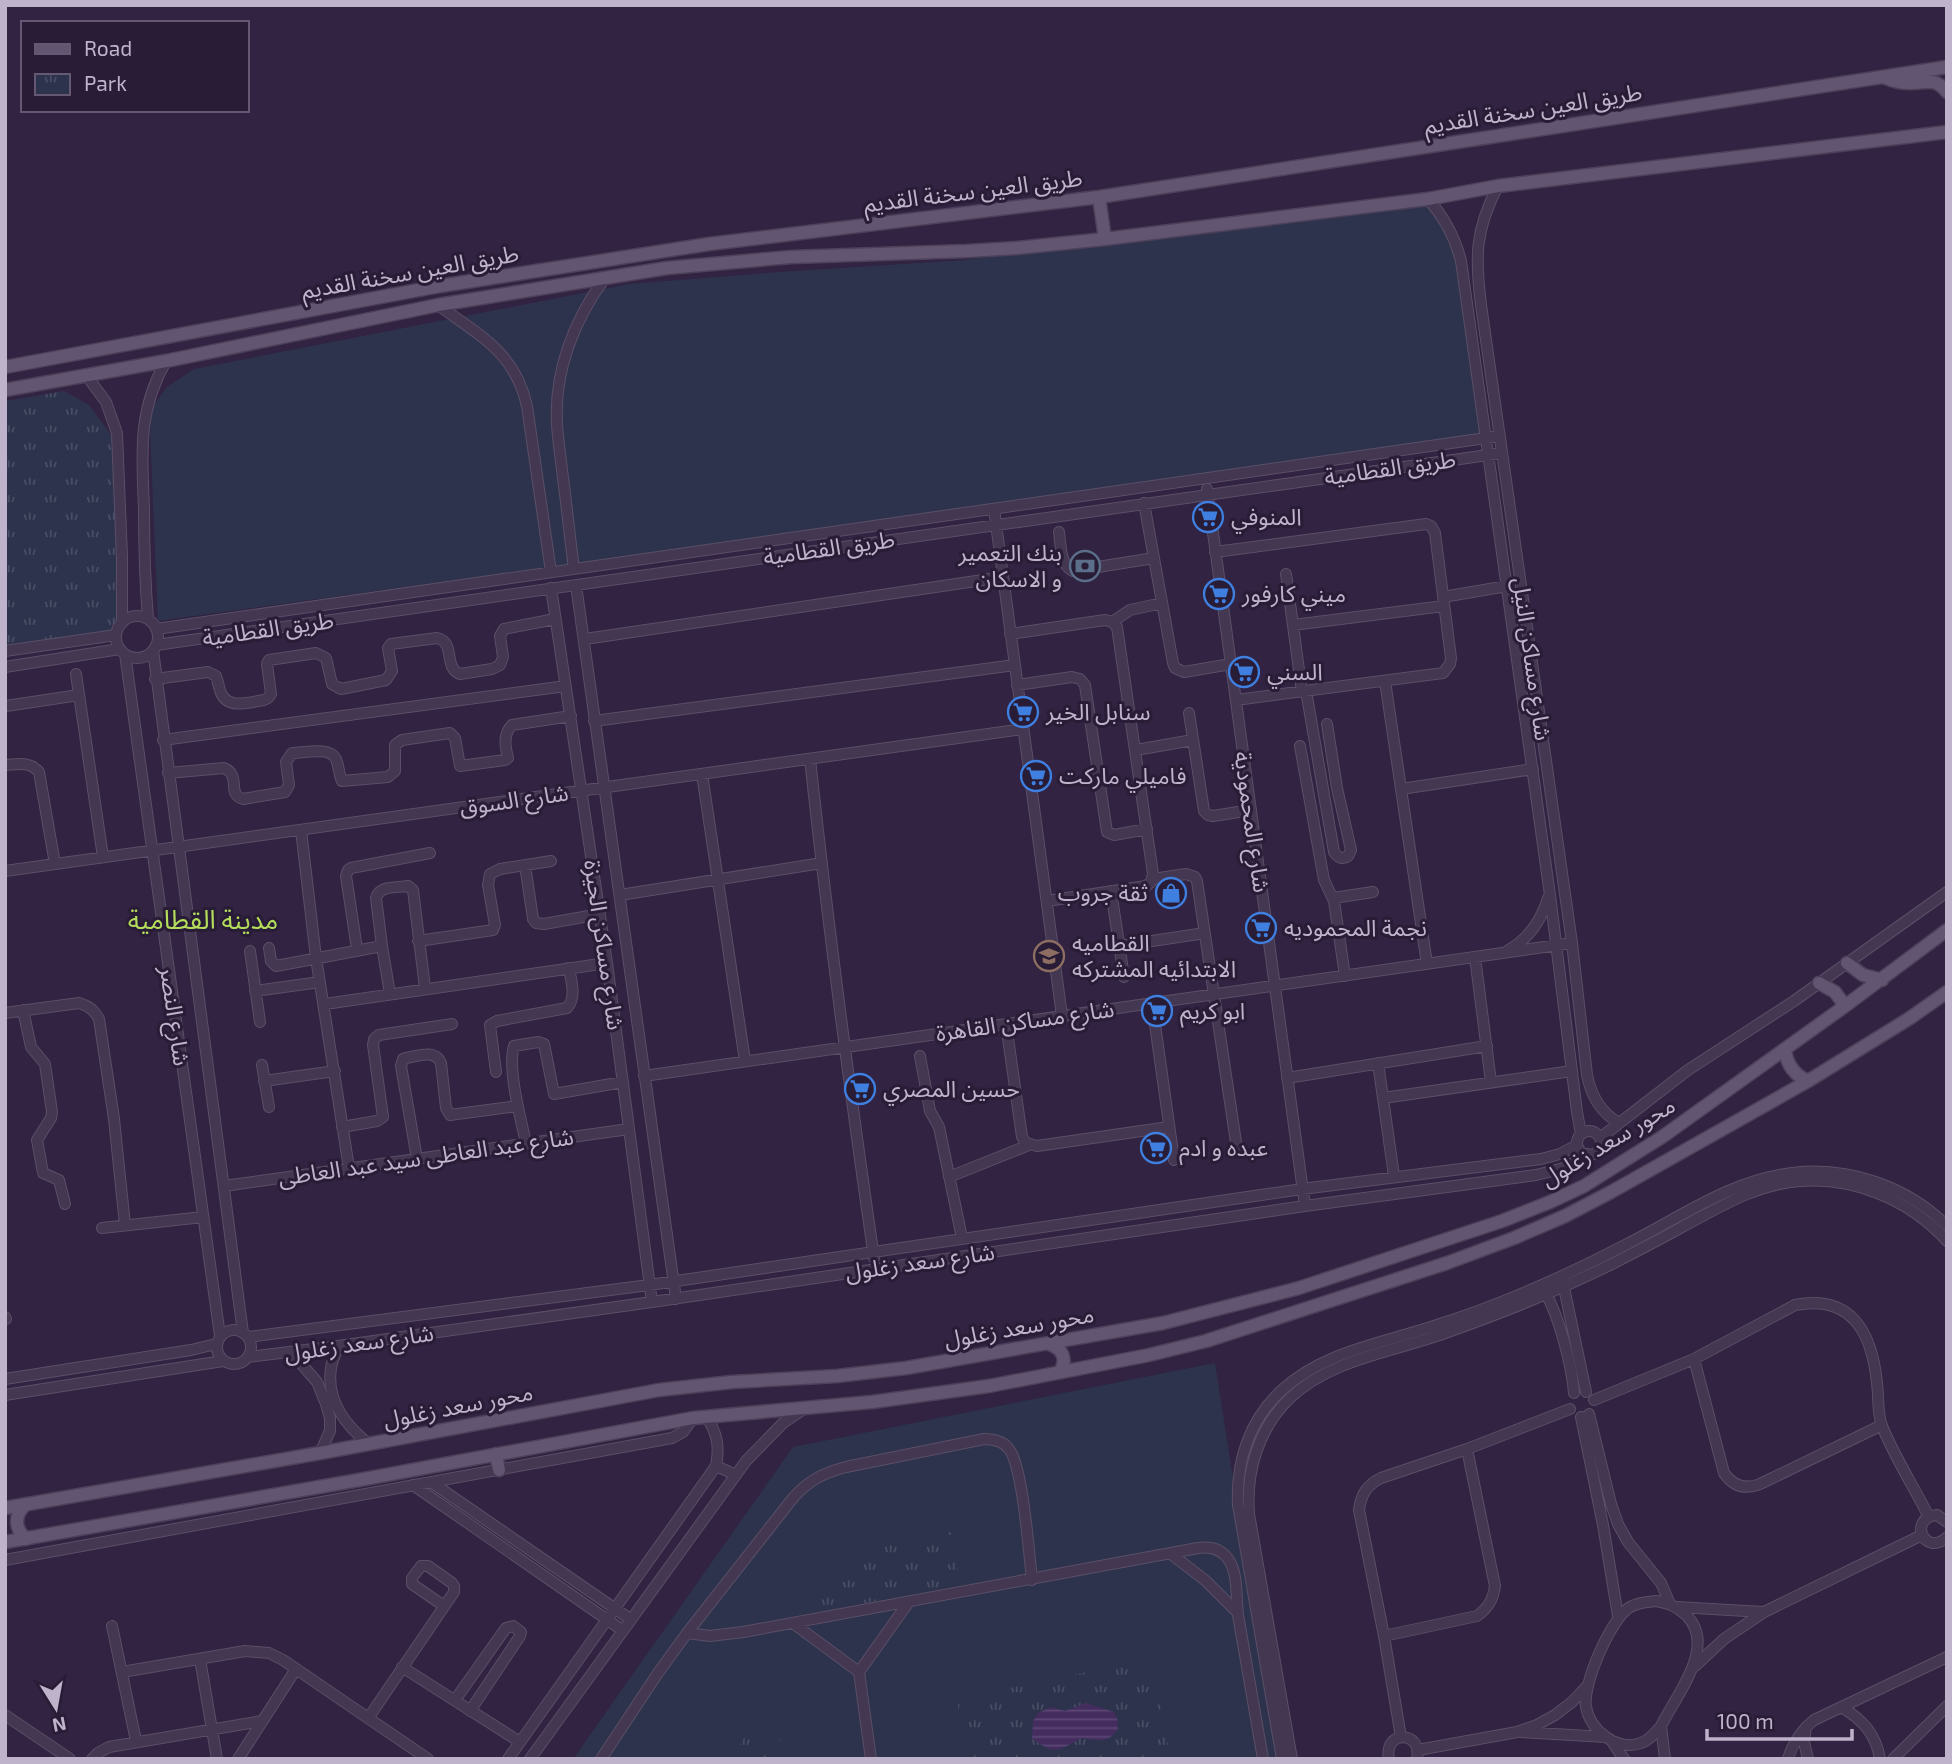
<svg xmlns="http://www.w3.org/2000/svg" width="1952" height="1764" font-family="'Exo 2','Noto Sans Arabic',sans-serif">
	<defs>
		<pattern id="park-tufts" width="24" height="20" patternUnits="userSpaceOnUse" patternTransform="scale(1.75)"><rect width="24" height="20" fill="#2d334d"/><path d="M3 7l-1-3M5 7V3M7 7l1-3M15 17l-1-3M17 17v-4M19 17l1-3" fill="none" stroke="#4a4e65"/></pattern>
		<pattern id="water-rules" width="6" height="5" patternUnits="userSpaceOnUse" patternTransform="scale(1.75)"><rect width="6" height="5" fill="#442c5f"/><path d="M0 2.5h6" fill="none" stroke="#5d4875"/></pattern>
	</defs>
	<rect width="100%" height="100%" fill="#312341"/>
	<path fill="#2d334d" d="M1432,203l31,73 24,162 -1329,183 -8,-188 3,-27 14,-19 27,-18 435,-85 150,-12 186,-12 140,-21z
		M1215,1363l62,396h-704l220,-312z"/>
	<path fill="url(#park-tufts)" d="M64,391l25,14 29,39 4,179 -6,12 -111,15v-249z
		M951,1532l9,53 -157,30 57,-70z
		M1150,1659l21,100h-204l-10,-60z
		M751,1727l29,8 2,24h-51z"/>
	<path fill="url(#water-rules)" d="M1086,1703l28,9 3,6 1,11c-12,16 -18,11 -36,9 -25,12 -25,19 -50,0l1,-16 5,-9 13,-6 14,4z"/>
	<g fill="none" stroke-linecap="round" stroke-linejoin="round">
		<g stroke="#5b4f68" stroke-width="12">
			<path id="minor" d="M1498,186c-23,44 -23,71 -17,119l91,638 15,132c4,21 13,37 32,48
				M1428,199c17,19 27,38 33,62l89,634 27,217 4,22
				M438,305c42,31 77,47 89,101l24,166
				M86,375l20,27 11,31 5,124v66
				M1207,489l98,717
				M1144,503l29,160 2,5 9,4 47,-8
				M994,509l68,507
				M1059,532c2,14 1,33 14,39l81,-13
				M1215,552l211,-28 5,2 4,7 16,125 -1,6 -7,9 -207,27
				M574,569c-4,-30 -7,-61 -11,-91 -2,-18 -5,-36 -6,-54 -3,-53 17,-104 48,-146
				M1286,574l16,118
				M576,585l100,714
				M551,588l56,375 45,339
				M1443,597l64,-11
				M116 637a21 21 0 1 1 42 0a21 21 0 1 1-42 0Z
				M148,619c-3,-37 -4,-73 -4,-109 -2,-56 -7,-98 22,-149
				M1112,622l18,-12 32,-7
				M1293,625l151,-19
				M156,629l1344,-193
				M1010,634l95,-14 7,2 5,5 36,247 -2,8 -5,4 -99,15
				M585,639l418,-62
				M156,645l1346,-192
				M153,650l90,683
				M5,651l111,-16
				M125,654l95,682
				M5,667l115,-18
				M76,674l27,183
				M155,679l53,-7 8,4c2,6 3,12 5,17 7,17 29,9 43,7l4,-2 3,-4 -4,-30 2,-4 47,-7 10,5 6,26 9,5 45,-9 6,-9 -4,-23 3,-4 46,-6c19,4 6,30 23,36l32,-5 8,-4 3,-8 -3,-21 4,-7 51,-10
				M1385,681l42,283
				M1017,685l55,-8 8,2 5,6 22,147 7,3 33,-6
				M1306,691l28,161c4,6 9,8 14,4l3,-6 -14,-62 -10,-64
				M6,706l73,-11
				M1189,713l15,98 4,4 5,1 38,-6
				M594,721l421,-56
				M163,740l403,-54
				M1300,746l24,134 10,21 11,75
				M1136,750l57,-10
				M810,759c18,166 40,333 64,499
				M5,765c14,-1 24,-4 34,7l16,92
				M168,773l56,-5c18,8 2,26 19,31l42,-7 4,-7 -3,-23 6,-9c12,0 38,-7 44,6 3,7 3,16 6,22l46,-4 7,-6v-26l7,-5 48,-7 5,5 5,28 45,-6 3,-2c-3,-12 -5,-24 4,-33l59,-9
				M702,774l43,287
				M1401,789l132,-20
				M301,830l15,128 33,210
				M525,865l8,54 3,4 8,1 56,-10
				M5,871l1018,-142
				M1153,879l33,-5 9,3 2,4 40,268
				M1111,891l13,86
				M620,895l202,-32
				M1333,898l40,-6
				M418,941l75,-11 2,-5 -7,-40 2,-11 10,-5 51,-8
				M1119,946l86,-13
				M269,948l2,13 5,5 106,-20
				M357,949l-11,-73 2,-6 3,-2 79,-15
				M250,951l10,71
				M1507,951c22,-12 34,-30 41,-53
				M1475,957l16,125
				M255,991l65,-9
				M390,994l-8,-48 -6,-48c3,-13 21,-10 32,-12l5,4 12,98
				M1152,1003l22,157
				M325,1004l282,-41
				M23,1010l8,37 14,17 7,48 -1,6 -14,22 6,33 16,7 6,24
				M5,1013l74,-10c10,3 15,7 20,16l15,100 11,106
				M1006,1024l16,113 4,6 11,3 132,-19
				M920,1056l10,55 9,16 23,111
				M1378,1063l16,113
				M262,1065l7,42
				M496,1072l-6,-47 7,-4 70,-13c10,-11 4,-27 2,-40
				M644,1076l928,-133
				M1287,1078l200,-32
				M264,1081l71,-10
				M1383,1098l189,-27
				M342,1127l35,-6 6,-4 -10,-72 1,-6 5,-4 73,-11
				M1577 1143a12 12 0 1 1 24 0a12 12 0 1 1-24 0Z
				M1600,1138l88,-68 106,-69 153,-109
				M526,1143c-5,-23 -19,-75 -12,-97l24,-4 6,2 10,50 69,-12
				M417,1159l-16,-93 2,-7 3,-1c12,-2 29,-9 35,5l5,45 4,7 68,-9
				M949,1177l80,-32
				M224,1186l405,-57
				M102,1228l101,-11
				M1563,1283l23,109
				M1545,1292c14,24 27,74 29,101
				M5,1317l1,2
				M217 1347a17 17 0 1 1 34 0a17 17 0 1 1-34 0Z
				M248,1337l401,-52 653,-96 239,-30 19,-5 17,-9
				M338,1346c-2,7 -6,15 -7,22 -5,32 15,58 38,76
				M291,1352l26,30 9,22 4,14v13l-10,22
				M248,1357l90,-11 314,-44 653,-96 231,-31 28,-7 24,-14
				M1694,1359l30,114c9,13 21,17 36,11l122,-59
				M5,1379l186,-29 25,-6
				M5,1395l218,-34
				M1594,1400l100,-41 101,-54c57,-11 77,28 82,78 2,14 0,30 5,43 12,30 32,61 47,91
				M1589,1414l22,90 7,20 10,18 33,41 9,21
				M1581,1417l22,108 15,91
				M716,1466l20,9
				M431,1482l199,137
				M413,1485l209,145
				M1947,1522l-10,-7c-30,3 -12,43 10,22
				M1171,1554l35,27 32,32
				M5,1560l667,-122 11,-6 10,-14
				M1656,1601c12,2 20,5 30,14 32,31 -10,80 -25,111 -5,6 -11,14 -20,17 -24,9 -51,-13 -55,-36 -4,-22 25,-89 44,-100 9,-5 17,-5 26,-6z
				M1677,1607l87,5
				M794,1624l65,48
				M112,1626l24,115
				M687,1633l23,3 33,-4 455,-84c13,-2 25,1 32,14 8,14 6,36 8,53 8,48 17,96 25,144
				M1384,1636l93,-20c11,-8 16,-16 18,-30l-28,-137
				M200,1659l17,100
				M1695,1666l29,-27 40,-27 158,-77
				M402,1667l118,75
				M122,1672l123,-21 24,2 14,7 145,99
				M455,1700l51,-72 7,-2 8,6 -1,4 -50,75
				M1841,1707c21,12 35,27 39,52
				M5,1715l65,44
				M369,1717l85,-125v-6l-2,-3 -24,-17h-7l-9,12v6l32,22
				M1661,1726l4,33
				M1806,1727l-2,15 4,17
				M1521,1732l85,5
				M1401,1737l-17,-101 -25,-126c2,-16 8,-25 22,-32l86,-29 103,-40
				M1611,1740l13,19
				M1418,1750l99,-18 20,-7 18,-10 17,-13 14,-15
				M92,1759l6,-6 11,-6 153,-26
				M238,1759l58,-90
				M508,1759l208,-293c4,-20 1,-33 -10,-50
				M530,1759l216,-298 37,-38 22,-15
				M601,1759l57,-86 29,-40 102,-130c15,-20 33,-30 57,-36l138,-28c10,0 19,2 25,10 14,18 20,105 23,131
				M871,1759l-12,-87 49,-69
				M1282,1759l-44,-254c-2,-43 11,-85 44,-115 42,-39 102,-47 155,-65 66,-21 129,-49 190,-81 54,-27 104,-64 165,-71 56,-7 115,13 155,53
				M1292,1759l-43,-245c-3,-43 9,-85 41,-116 41,-39 103,-46 155,-65 57,-20 112,-42 167,-69 23,-12 47,-24 70,-37 38,-20 74,-43 118,-46 55,-4 110,19 147,60
				M1389,1759c-6,-29 34,-29 28,0
				M1788,1759c5,-17 13,-28 26,-39l133,-63
				M1893,1759l54,-53"/>
		</g>
		<g stroke="#4c405a" stroke-width="15">
			<path id="major" d="M1886,78c7,3 15,5 23,5 17,1 25,-7 38,9
				M1099,197l6,42
				M5,367l435,-81 269,-42 390,-47 848,-130
				M5,390l161,-29 272,-56 229,-37 124,-11 176,-6 50,-3 88,-9 323,-40 70,-13 449,-54
				M1847,963l16,12 19,5
				M1819,983l16,9 10,14
				M1785,1050c2,15 9,25 23,31
				M1049,1344c13,4 19,15 11,28
				M496,1454l3,16
				M5,1508l315,-55 339,-63 73,-8 105,-6 69,-8 257,-45 136,-35 203,-67 48,-19 34,-16 78,-49 183,-131 102,-76
				M26,1539c-12,-11 -12,-24 0,-35
				M5,1542l354,-62 334,-62 179,-16 117,-16 160,-31 57,-14 241,-78 67,-25 51,-22 46,-24 197,-111 102,-63 37,-26"/>
		</g>
		<use href="#minor" stroke="#433751" stroke-width="10"/>
		<use href="#major" stroke="#625571" stroke-width="12"/>
	</g>
	<defs>
		<g id="supermarket-ring" transform="scale(1.575)"><circle r="9.5" fill="#281c36" stroke="#3f7fe0" stroke-width="1.5"/><path d="M-6-5.5h2.5l.6 2H6L4.5 2H-2.5L-4.4-4H-6ZM-1.5 3.2a1.3 1.3 0 1 0 .1 0ZM3 3.2a1.3 1.3 0 1 0 .1 0Z" fill="#3f7fe0"/></g>
		<g id="bank-ring" transform="scale(1.575)"><circle r="9.5" fill="#281c36" stroke="#5c6f8a" stroke-width="1.5"/><path d="M-6-4H6V4H-6ZM0-2.3a2.3 2.3 0 1 0 0 4.6a2.3 2.3 0 1 0 0-4.6Z" fill="#5c6f8a"/></g>
		<g id="shop-ring" transform="scale(1.575)"><circle r="9.5" fill="#281c36" stroke="#3f7fe0" stroke-width="1.5"/><path d="M-5-2.5h2.3a2.7 3.5 0 0 1 5.4 0H5L5.5 6h-11ZM-1.5-2.5h3a1.5 2.3 0 0 0-3 0Z" fill="#3f7fe0"/></g>
		<g id="school-ring" transform="scale(1.575)"><circle r="9.5" fill="#281c36" stroke="#8d6e63" stroke-width="1.5"/><path d="M0-5L7-2L0 1L-7-2ZM-4 1L0 2.5L4 1V4Q0 6-4 4Z" fill="#8d6e63"/></g>
	</defs>
	<g fill-rule="evenodd">
		<use href="#supermarket-ring" x="1208" y="517"/>
		<use href="#bank-ring" x="1085" y="566"/>
		<use href="#supermarket-ring" x="1219" y="594"/>
		<use href="#supermarket-ring" x="1244" y="672"/>
		<use href="#supermarket-ring" x="1023" y="712"/>
		<use href="#supermarket-ring" x="1036" y="776"/>
		<use href="#shop-ring" x="1171" y="893"/>
		<use href="#supermarket-ring" x="1261" y="928"/>
		<use href="#school-ring" x="1049" y="956"/>
		<use href="#supermarket-ring" x="1157" y="1011"/>
		<use href="#supermarket-ring" x="860" y="1089"/>
		<use href="#supermarket-ring" x="1156" y="1148"/>
	</g>
	<g text-anchor="middle" stroke-width="6" stroke-linejoin="round" paint-order="stroke">
		<g font-size="23" fill="#bfb3cb" stroke="#281c36">
			<text transform="translate(1533 109) rotate(-9)" y="8">طريق العين سخنة القديم</text>
			<text transform="translate(973 191) rotate(-7)" y="8">طريق العين سخنة القديم</text>
			<text transform="translate(410 272) rotate(-10)" y="8">طريق العين سخنة القديم</text>
			<text transform="translate(1390 468) rotate(-8)" y="8">طريق القطامية</text>
			<text transform="translate(829 548) rotate(-8)" y="8">طريق القطامية</text>
			<text transform="translate(268 629) rotate(-8)" y="8">طريق القطامية</text>
			<text transform="translate(1532 659) rotate(82)" y="8">شارع مساكن النيل</text>
			<text transform="translate(514 800) rotate(-8)" y="8">شارع السوق</text>
			<text transform="translate(1252 822) rotate(82)" y="8">شارع المحمودية</text>
			<text transform="translate(604 945) rotate(82)" y="8">شارع مساكن الجيزة</text>
			<text transform="translate(175 1016) rotate(82)" y="8">شارع النصر</text>
			<text transform="translate(1025 1021) rotate(-8)" y="8">شارع مساكن القاهرة</text>
			<text transform="translate(1608 1142) rotate(-31)" y="8">محور سعد زغلول</text>
			<text transform="translate(426 1157) rotate(-8)" y="8">شارع عبد العاطى سيد عبد العاطى</text>
			<text transform="translate(920 1262) rotate(-8)" y="8">شارع سعد زغلول</text>
			<text transform="translate(1019 1327) rotate(-10)" y="8">محور سعد زغلول</text>
			<text transform="translate(359 1343) rotate(-8)" y="8">شارع سعد زغلول</text>
			<text transform="translate(458 1406) rotate(-11)" y="8">محور سعد زغلول</text>
		</g>
		<g font-size="23" fill="#bfb3cb" stroke="#281c36" text-anchor="start">
			<text x="1231" y="525">المنوفي</text>
			<text x="1062" y="561" text-anchor="end">بنك التعمير<tspan x="1062" dy="26">و الاسكان</tspan></text>
			<text x="1242" y="602">ميني كارفور</text>
			<text x="1267" y="680">السني</text>
			<text x="1046" y="720">سنابل الخير</text>
			<text x="1059" y="784">فاميلي ماركت</text>
			<text x="1148" y="901" text-anchor="end">ثقة جروب</text>
			<text x="1284" y="936">نجمة المحموديه</text>
			<text x="1072" y="951">القطاميه<tspan x="1072" dy="26">الابتدائيه المشتركه</tspan></text>
			<text x="1180" y="1019">ابو كريم</text>
			<text x="883" y="1097">حسين المصري</text>
			<text x="1179" y="1156">عبده و ادم</text>
		</g>
		<g font-size="26" fill="#b4de5b" stroke="#281c36">
			<text x="203" y="929">مدينة القطامية</text>
		</g>
	</g>
	<rect width="1952" height="1764" fill="none" stroke="#bfb3cb" stroke-width="14"/>
	<rect x="21" y="21" width="228" height="91" fill="#281c36" stroke="#645872" stroke-width="2"/>
	<rect x="35" y="44" width="35" height="10" fill="#625571" stroke="#645872" stroke-width="2"/>
	<text x="84" y="56" font-size="21" fill="#bfb3cb">Road</text>
	<rect x="35" y="74" width="35" height="21" fill="url(#park-tufts)" stroke="#645872" stroke-width="2"/>
	<text x="84" y="91" font-size="21" fill="#bfb3cb">Park</text>
	<g transform="translate(56 1708) rotate(169)" stroke="#281c36" stroke-width="5" paint-order="stroke">
	<path d="M0-5L12 26L0 18L-12 26Z" fill="#bfb3cb"/>
	<text y="-10" font-size="19" font-weight="bold" text-anchor="middle" fill="#bfb3cb">N</text>
	</g>
	<path d="M1707 1729v10h145v-10" fill="none" stroke="#bfb3cb" stroke-width="3.5"/>
	<text x="1717" y="1729" font-size="21" fill="#bfb3cb" stroke="#281c36" stroke-width="5" paint-order="stroke">100 m</text>
</svg>
